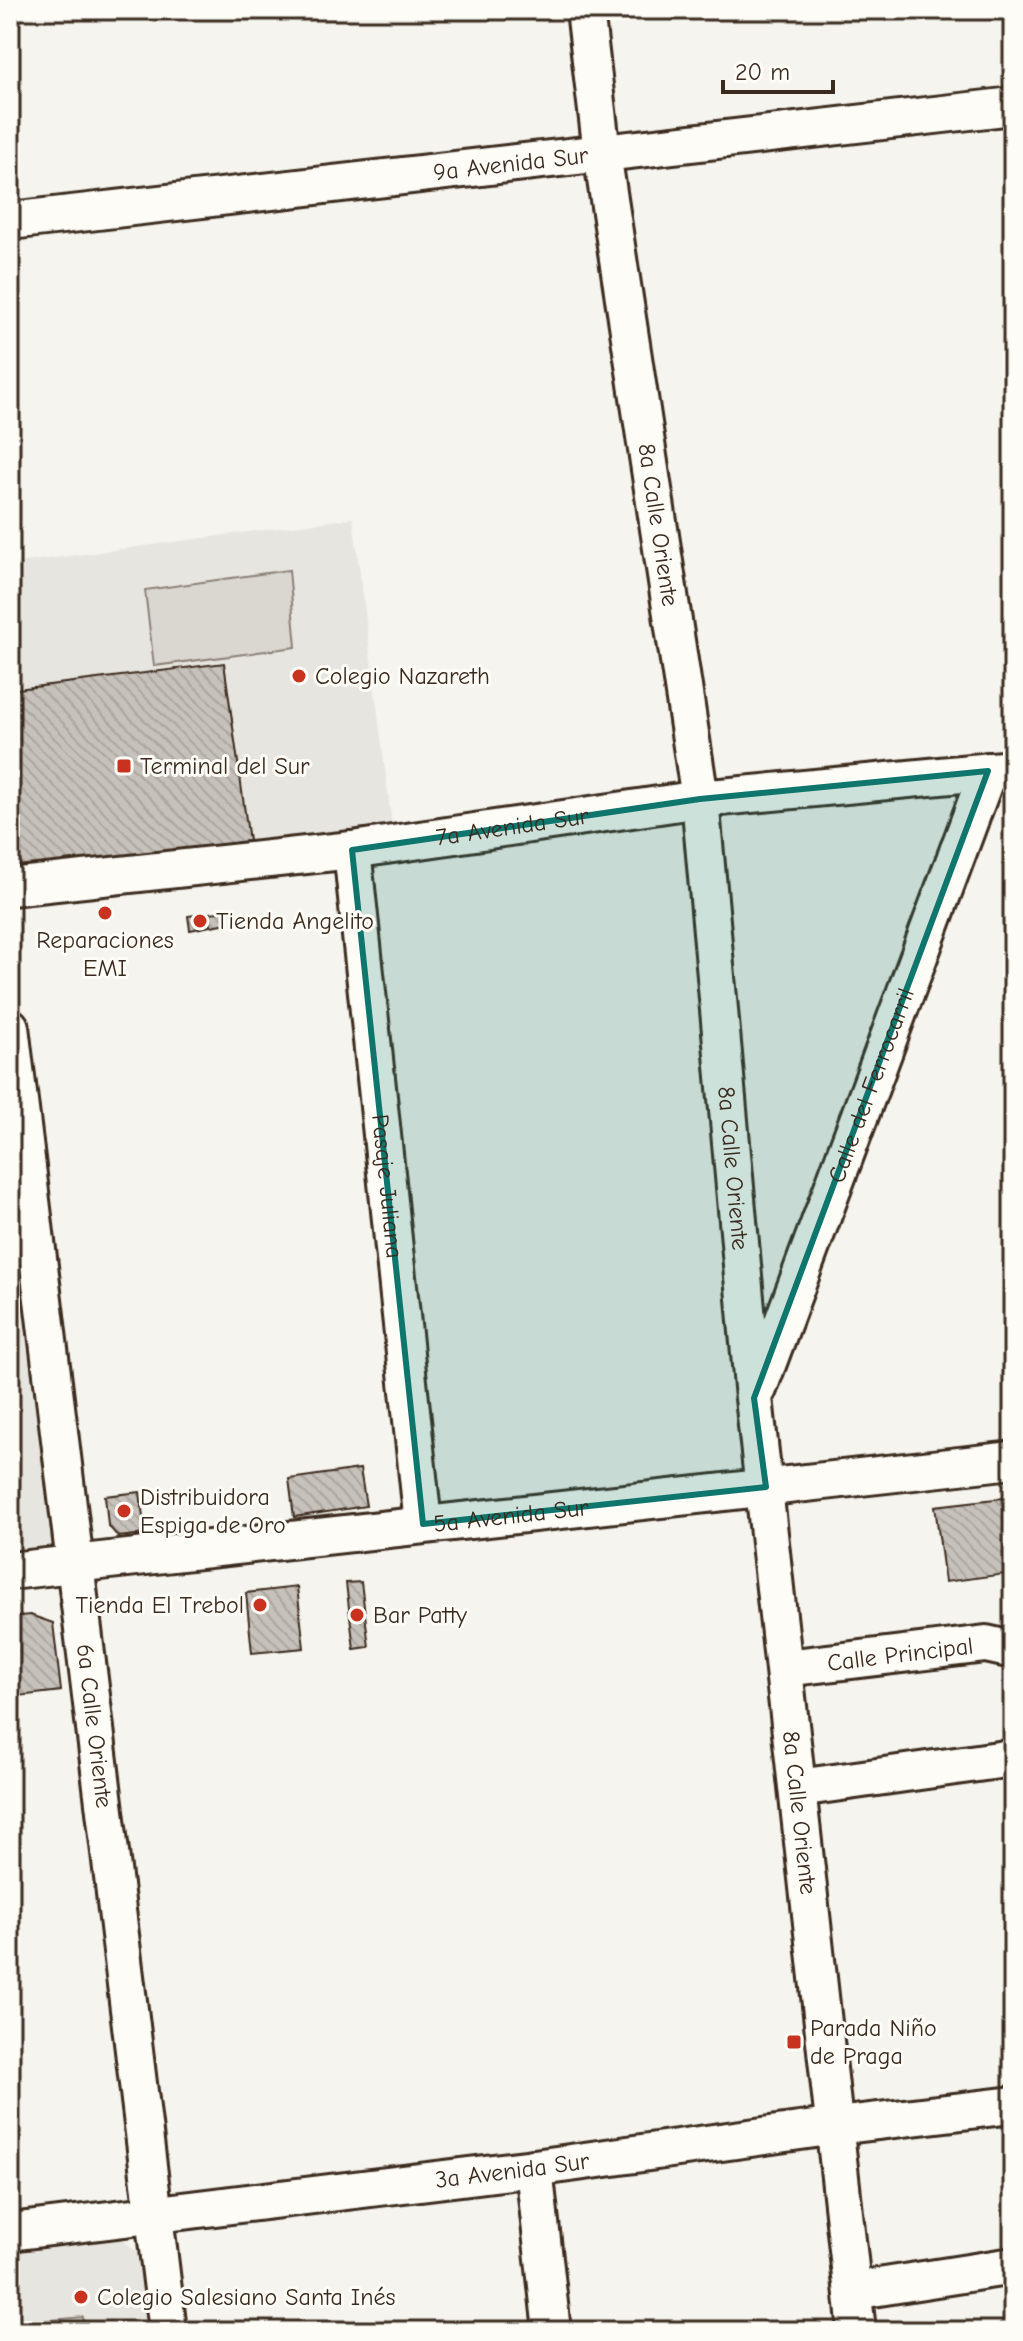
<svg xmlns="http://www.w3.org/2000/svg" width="1023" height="2341" font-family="'Comic Neue',sans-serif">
	<defs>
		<pattern id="building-back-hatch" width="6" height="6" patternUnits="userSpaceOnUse" patternTransform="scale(2)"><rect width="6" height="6" fill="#c7c1bb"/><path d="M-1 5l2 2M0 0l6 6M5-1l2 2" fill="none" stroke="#aca6a0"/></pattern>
	</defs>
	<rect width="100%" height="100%" fill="#f5f4ee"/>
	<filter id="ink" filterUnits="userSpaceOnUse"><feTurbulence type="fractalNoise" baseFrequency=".0125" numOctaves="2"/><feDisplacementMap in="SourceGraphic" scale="16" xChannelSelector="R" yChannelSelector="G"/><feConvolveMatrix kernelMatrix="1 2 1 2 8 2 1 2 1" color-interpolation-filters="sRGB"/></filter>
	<g filter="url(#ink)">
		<path fill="#e7e5df" d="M353,518l39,307 -143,16 -25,-178 -214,27v-126z
			M10,1136l52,417 -52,5z
			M109,2226l39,37 8,68h-146v-94z"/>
		<path fill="#dad6d0" stroke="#8a8077" stroke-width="2" d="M289,570l7,77 -142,19 -9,-76z
			M83,2317l1,14h-74v-7z"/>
		<path fill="url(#building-back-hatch)" stroke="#3b2a1e" stroke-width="2" d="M224,663l25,178 -225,30 -14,-13v-168z
			M226,911l2,12 -17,3 -2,-13z
			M209,913l2,13 -21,4 -2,-14z
			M360,1469l6,37 -72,11 -5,-38z
			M140,1492l5,42 -27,3 -10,-12 -3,-29z
			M1012,1497l1,76 -68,9 -10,-76z
			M361,1582l8,65 -15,2 -8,-66z
			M297,1587l7,61 -52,5 -6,-60z
			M30,1615l23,8 8,68 -51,6v-80z"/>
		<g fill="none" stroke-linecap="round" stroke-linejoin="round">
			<g stroke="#3b2a1e" stroke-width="42">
				<g id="minor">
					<path id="s1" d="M585,10l17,143 98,646 54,599 103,933"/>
					<path id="s2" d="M10,221l1003,-115"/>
					<path id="s3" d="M352,850l71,674"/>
					<path id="s4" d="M10,887l342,-37 348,-51 313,-30"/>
					<path id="s5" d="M10,1027l158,1304"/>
					<path id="s6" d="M758,1389l230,-618"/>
					<path id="s7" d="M10,1571l1003,-111"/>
					<path id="s8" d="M785,1668l201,-24 27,6"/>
					<path d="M798,1788l215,-30"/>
					<path d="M534,2168l18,163"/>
					<path id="s9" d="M10,2232l524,-64 302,-42 177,-21"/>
					<path d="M853,2291l160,-25"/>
				</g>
			</g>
			<use href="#minor" stroke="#fdfcf7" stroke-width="36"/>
		</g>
	</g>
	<path fill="#0f766e" fill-opacity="0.2" stroke="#0f766e" stroke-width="6" stroke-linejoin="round" d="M988,771l-234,627 12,89 -343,37 -71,-674 348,-51z"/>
	<g fill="#c8321e" stroke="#fdfcf7" stroke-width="3">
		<circle cx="299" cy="676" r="8"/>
		<rect x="116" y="758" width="16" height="16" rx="4"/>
		<circle cx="105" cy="913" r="8"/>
		<circle cx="200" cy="921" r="8"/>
		<circle cx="124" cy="1511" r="8"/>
		<circle cx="260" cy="1605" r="8"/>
		<circle cx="357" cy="1615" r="8"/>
		<rect x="786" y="2034" width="16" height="16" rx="4"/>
		<circle cx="81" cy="2297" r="8"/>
	</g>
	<g text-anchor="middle" stroke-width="6" stroke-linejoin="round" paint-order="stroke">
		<g font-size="24" fill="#3b2a1e" stroke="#fdfcf7">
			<text dy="8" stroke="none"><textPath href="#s2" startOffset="504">9a Avenida Sur</textPath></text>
			<text dy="8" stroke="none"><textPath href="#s1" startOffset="520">8a Calle Oriente</textPath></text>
			<text dy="8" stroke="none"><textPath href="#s4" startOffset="506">7a Avenida Sur</textPath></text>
			<text dy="8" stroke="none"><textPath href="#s6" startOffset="324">Calle del Ferrocarril</textPath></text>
			<text dy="8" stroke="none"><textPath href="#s1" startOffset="1168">8a Calle Oriente</textPath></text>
			<text dy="8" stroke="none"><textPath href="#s3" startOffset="338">Pasaje Juliana</textPath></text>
			<text dy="8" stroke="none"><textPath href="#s7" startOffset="504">5a Avenida Sur</textPath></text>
			<text dy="8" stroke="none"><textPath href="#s8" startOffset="116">Calle Principal</textPath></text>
			<text dy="8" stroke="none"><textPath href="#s5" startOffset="704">6a Calle Oriente</textPath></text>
			<text dy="8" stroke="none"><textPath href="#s1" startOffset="1816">8a Calle Oriente</textPath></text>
			<text dy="8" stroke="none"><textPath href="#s9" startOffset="506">3a Avenida Sur</textPath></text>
		</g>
		<g font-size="24" fill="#3b2a1e" stroke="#fdfcf7" text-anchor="start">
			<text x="315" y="684">Colegio Nazareth</text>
			<text x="140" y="774">Terminal del Sur</text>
			<text x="216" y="929">Tienda Angelito</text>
			<text x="105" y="948" text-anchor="middle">Reparaciones<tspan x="105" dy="28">EMI</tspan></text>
			<text x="140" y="1505">Distribuidora<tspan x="140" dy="28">Espiga de Oro</tspan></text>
			<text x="244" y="1613" text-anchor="end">Tienda El Trebol</text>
			<text x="373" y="1623">Bar Patty</text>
			<text x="810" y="2036">Parada Niño<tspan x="810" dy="28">de Praga</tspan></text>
			<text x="97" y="2305">Colegio Salesiano Santa Inés</text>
		</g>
	</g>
	<rect width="1023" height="2341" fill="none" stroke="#fdfcf7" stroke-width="40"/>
	<rect x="20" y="20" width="983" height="2301" fill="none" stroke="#3b2a1e" stroke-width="3" filter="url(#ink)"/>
	<path d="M723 80v12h110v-12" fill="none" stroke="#3b2a1e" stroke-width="4"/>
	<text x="735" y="80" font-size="24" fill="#3b2a1e" stroke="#fdfcf7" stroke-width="6" paint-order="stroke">20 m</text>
</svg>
